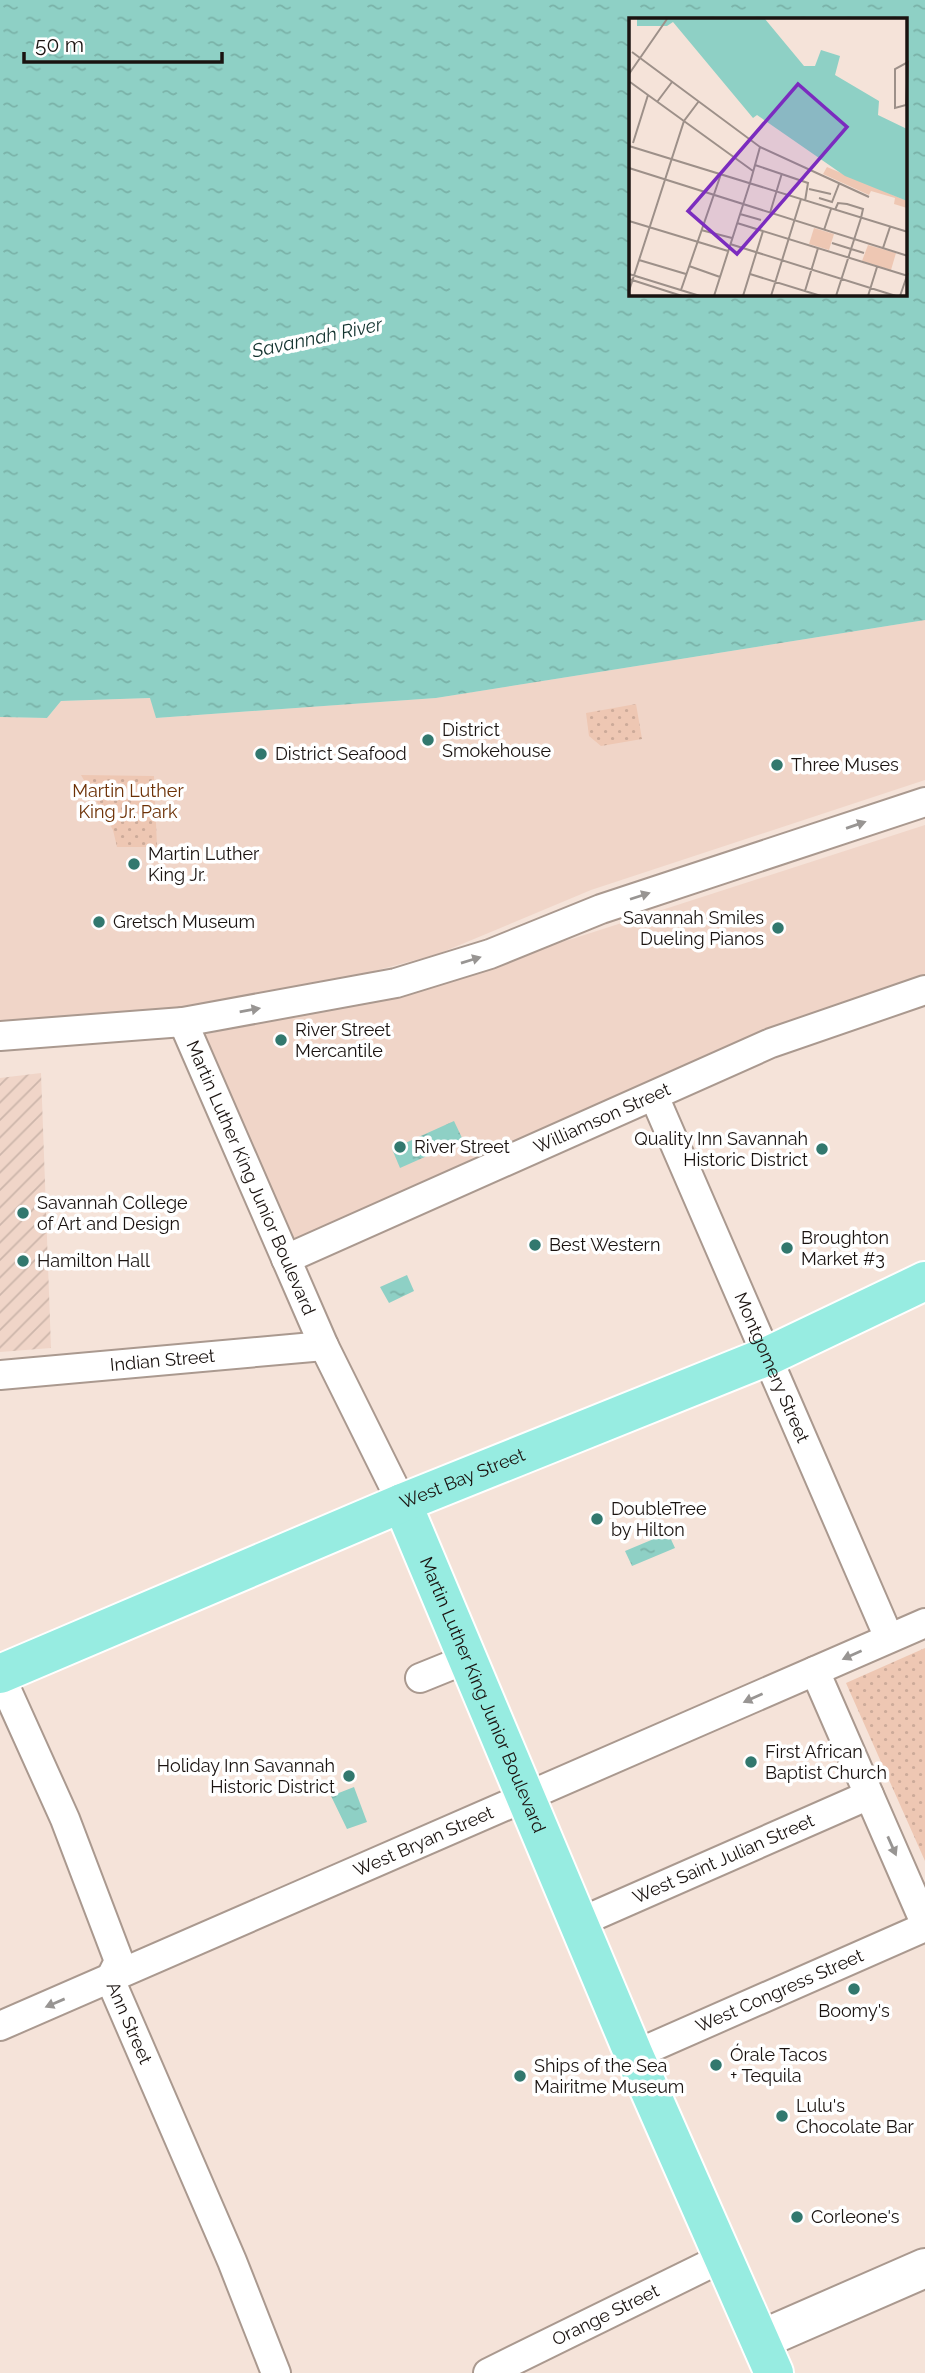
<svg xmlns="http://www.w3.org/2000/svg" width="925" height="2373" font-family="Raleway,sans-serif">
	<defs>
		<pattern id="industrial-furrows" width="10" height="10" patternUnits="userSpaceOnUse" patternTransform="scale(1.75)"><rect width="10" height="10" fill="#f0d5c8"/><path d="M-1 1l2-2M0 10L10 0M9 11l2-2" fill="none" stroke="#cdb6ab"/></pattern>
		<pattern id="grass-dots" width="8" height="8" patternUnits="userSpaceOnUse" patternTransform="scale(1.75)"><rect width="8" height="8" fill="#eec7b3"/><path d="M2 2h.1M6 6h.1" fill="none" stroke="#ca9" stroke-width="1.8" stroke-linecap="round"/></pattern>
		<pattern id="water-ripples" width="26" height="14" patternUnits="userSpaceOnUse" patternTransform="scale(1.75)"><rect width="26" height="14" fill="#8ed0c5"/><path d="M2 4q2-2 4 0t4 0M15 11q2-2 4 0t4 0" fill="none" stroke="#7ab2a8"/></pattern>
	</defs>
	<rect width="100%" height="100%" fill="#f5e3d9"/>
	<path fill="#f0d5c8" d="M925,620v160l-334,110 -153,64 -255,68 -183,10v-315l47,1 14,-17 90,-3 5,20 280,-20z
		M925,825v167l-639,267 -82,-224 368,-96z"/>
	<path fill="url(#industrial-furrows)" d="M41,1073l10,275 -51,4v-274z"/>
	<path fill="url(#grass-dots)" d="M636,704l6,35 -41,7 -12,-10 -3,-23z
		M81,775l73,1 3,71h-40l-4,-17z
		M925,1648v213l-79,-178z"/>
	<path fill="url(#water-ripples)" fill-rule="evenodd" d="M0,0h925v620l-489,78 -280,20 -6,-20 -89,3 -14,17 -47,-1zM631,19h275v275h-275z
		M454,1121l9,19 -63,28 -8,-19z
		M407,1275l7,16 -25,12 -9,-16z
		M668,1533l7,15 -43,18 -7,-15z
		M354,1787l13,35 -20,7 -16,-33z"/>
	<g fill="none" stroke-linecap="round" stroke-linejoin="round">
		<g stroke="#aa998f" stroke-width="32">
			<g id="street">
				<path id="s1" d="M183,1022l141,324 78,157"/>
				<path d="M0,1036l183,-14 213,-39 94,-29 111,-45 324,-107"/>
				<path id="s2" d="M654,1096l235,542"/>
				<path id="s3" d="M286,1259l485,-216 154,-53"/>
				<path id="s4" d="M0,1375l324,-29"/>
				<path d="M815,1671l110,252"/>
				<path id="s5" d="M0,1675l65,144 54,142 -9,18 122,282 44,112"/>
				<path d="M420,1678l47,-19"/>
				<path id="s6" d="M578,1923l291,-128"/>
				<path id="s7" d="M0,2026l925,-403"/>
				<path id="s8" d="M634,2055l291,-128"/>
				<path id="s9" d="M488,2373l236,-116"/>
			</g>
		</g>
		<g stroke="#aa998f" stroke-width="42">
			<path id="secondary" d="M760,2340l165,-72"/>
		</g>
		<g stroke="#fff" stroke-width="42">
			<g id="primary">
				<path id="s10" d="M402,1503l232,552 140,318"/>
				<path id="s11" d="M0,1674l402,-171 366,-147 157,-75"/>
			</g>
		</g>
		<use href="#street" stroke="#fff" stroke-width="28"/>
		<use href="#secondary" stroke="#fff" stroke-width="38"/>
		<use href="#primary" stroke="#97ece1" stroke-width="38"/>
	</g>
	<defs><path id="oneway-solid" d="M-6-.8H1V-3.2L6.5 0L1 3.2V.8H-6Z" transform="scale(1.75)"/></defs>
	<g fill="#989593">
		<use href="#oneway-solid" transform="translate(856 825) rotate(-19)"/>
		<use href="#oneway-solid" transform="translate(640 896) rotate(-18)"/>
		<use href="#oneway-solid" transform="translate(471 960) rotate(-17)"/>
		<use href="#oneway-solid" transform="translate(250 1010) rotate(-10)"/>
		<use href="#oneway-solid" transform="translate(852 1655) rotate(156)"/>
		<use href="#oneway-solid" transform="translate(753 1698) rotate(156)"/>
		<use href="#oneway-solid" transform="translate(892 1846) rotate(66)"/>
		<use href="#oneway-solid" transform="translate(55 2003) rotate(157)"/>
	</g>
	<g fill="#32786e" stroke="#fff" stroke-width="2.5">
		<circle cx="428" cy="740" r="7"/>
		<circle cx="261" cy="754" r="7"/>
		<circle cx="777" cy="765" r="7"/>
		<circle cx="134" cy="864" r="7"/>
		<circle cx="99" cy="922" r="7"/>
		<circle cx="778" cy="928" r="7"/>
		<circle cx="281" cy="1040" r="7"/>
		<circle cx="400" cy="1147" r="7"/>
		<circle cx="822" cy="1149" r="7"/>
		<circle cx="23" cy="1213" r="7"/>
		<circle cx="535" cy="1245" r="7"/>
		<circle cx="787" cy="1248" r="7"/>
		<circle cx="23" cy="1261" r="7"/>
		<circle cx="597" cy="1519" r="7"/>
		<circle cx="751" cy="1762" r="7"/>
		<circle cx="349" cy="1776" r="7"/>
		<circle cx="854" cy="1989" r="7"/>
		<circle cx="716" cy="2065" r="7"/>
		<circle cx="520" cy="2076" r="7"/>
		<circle cx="782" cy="2116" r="7"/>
		<circle cx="797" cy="2217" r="7"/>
	</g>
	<g text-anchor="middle" stroke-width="7" stroke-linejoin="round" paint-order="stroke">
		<g font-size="18" fill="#1a1310" stroke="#fff" text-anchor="start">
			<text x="442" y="736">District<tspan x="442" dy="21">Smokehouse</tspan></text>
			<text x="275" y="760">District Seafood</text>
			<text x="791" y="771">Three Muses</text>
			<text x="148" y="860">Martin Luther<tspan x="148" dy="21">King Jr.</tspan></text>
			<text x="764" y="924" text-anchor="end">Savannah Smiles<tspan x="764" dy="21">Dueling Pianos</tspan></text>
			<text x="113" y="928">Gretsch Museum</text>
			<text x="295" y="1036">River Street<tspan x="295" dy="21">Mercantile</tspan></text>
			<text x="808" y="1145" text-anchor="end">Quality Inn Savannah<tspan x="808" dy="21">Historic District</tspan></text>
			<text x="414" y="1153">River Street</text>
			<text x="37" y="1209">Savannah College<tspan x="37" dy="21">of Art and Design</tspan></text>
			<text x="801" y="1244">Broughton<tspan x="801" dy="21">Market #3</tspan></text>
			<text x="549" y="1251">Best Western</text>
			<text x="37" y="1267">Hamilton Hall</text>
			<text x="611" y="1515">DoubleTree<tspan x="611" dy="21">by Hilton</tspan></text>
			<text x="765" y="1758">First African<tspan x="765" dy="21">Baptist Church</tspan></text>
			<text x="335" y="1772" text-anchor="end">Holiday Inn Savannah<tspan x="335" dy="21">Historic District</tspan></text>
			<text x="854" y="2017" text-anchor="middle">Boomy's</text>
			<text x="730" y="2061">Órale Tacos<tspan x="730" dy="21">+ Tequila</tspan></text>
			<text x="534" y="2072">Ships of the Sea<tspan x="534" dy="21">Mairitme Museum</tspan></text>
			<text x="796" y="2112">Lulu's<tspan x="796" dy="21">Chocolate Bar</tspan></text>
			<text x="811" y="2223">Corleone's</text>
		</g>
		<g font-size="18" fill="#6d3106" stroke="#fff">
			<text x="128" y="797">Martin Luther<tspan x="128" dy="21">King Jr. Park</tspan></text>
		</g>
		<g font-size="18" fill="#1a1310" stroke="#fff">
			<text dy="6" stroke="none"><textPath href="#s3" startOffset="346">Williamson Street</textPath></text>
			<text dy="6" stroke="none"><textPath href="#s1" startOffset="170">Martin Luther King Junior Boulevard</textPath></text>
			<text dy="6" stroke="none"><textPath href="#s4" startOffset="163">Indian Street</textPath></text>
			<text dy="6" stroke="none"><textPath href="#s2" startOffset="296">Montgomery Street</textPath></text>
			<text dy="6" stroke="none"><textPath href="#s11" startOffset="502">West Bay Street</textPath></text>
			<text dy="6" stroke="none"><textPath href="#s10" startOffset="208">Martin Luther King Junior Boulevard</textPath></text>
			<text dy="6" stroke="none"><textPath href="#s7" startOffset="462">West Bryan Street</textPath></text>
			<text dy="6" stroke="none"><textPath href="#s6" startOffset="159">West Saint Julian Street</textPath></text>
			<text dy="6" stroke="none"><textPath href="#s8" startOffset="159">West Congress Street</textPath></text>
			<text dy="6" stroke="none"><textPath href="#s5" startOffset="378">Ann Street</textPath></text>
			<text dy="6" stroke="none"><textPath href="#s9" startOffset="131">Orange Street</textPath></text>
		</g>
		<g font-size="19" font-style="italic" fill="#143430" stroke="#fff">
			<text transform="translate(317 337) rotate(-12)" y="7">Savannah River</text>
		</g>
	</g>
	<g transform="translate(629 18)">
		<rect width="278" height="278" fill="#f5e3d9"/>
		<path d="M198,149l80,34v7l-13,-4 1,-6 -24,-7 -2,4 -46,-21zM185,210l20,6 -5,16 -20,-6zM239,227l28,8 -5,17 -29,-9z" fill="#eec7b3"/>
		<path d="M8,1h128l39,47h11l6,-16 19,6 -5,19 44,26 -1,14 29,14v72l-62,-25 -88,-61 -4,3 -80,-96 -6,4h-30z" fill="#8ed0c5"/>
		<path fill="none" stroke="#9d9089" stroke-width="2" d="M3,34l128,95 109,50M279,44l-2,43 -11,3v-39zM0,56l38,-55M1,64l123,89M28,84l15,-20M4,125l15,-48M0,128l279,86M126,147l53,18 -3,18M0,150l279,88M121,165l10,-36M180,171l22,5M190,180l13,4 7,-18M206,192l3,-7 9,1 16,5 -2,9M141,195l12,-40M111,196l21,6M0,203l99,30M108,205l171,53M72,212l31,8M195,212l7,-21M203,225l32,10M101,226l166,52M254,230l7,-21M10,242l47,14M60,248l31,11M0,256l71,22M121,256l71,22M0,261l53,17M52,272l40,-116M0,273l55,-170 15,-20M176,273l13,-43M85,278l36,-113M114,278l20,-65M142,278l30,-97M207,278l25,-78M239,278l9,-29M271,278l8,-23"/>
		<path fill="#7b2cbf" fill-opacity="0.15" stroke="#7b2cbf" stroke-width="3.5" d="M169,66l49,43 -110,127 -49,-43z"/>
		<rect width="278" height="278" fill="none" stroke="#1a1310" stroke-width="3.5"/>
	</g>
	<path d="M24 52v10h198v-10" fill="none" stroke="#1a1310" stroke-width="3.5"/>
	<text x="35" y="52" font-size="21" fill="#1a1310" stroke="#ffffff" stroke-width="5" paint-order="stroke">50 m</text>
</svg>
